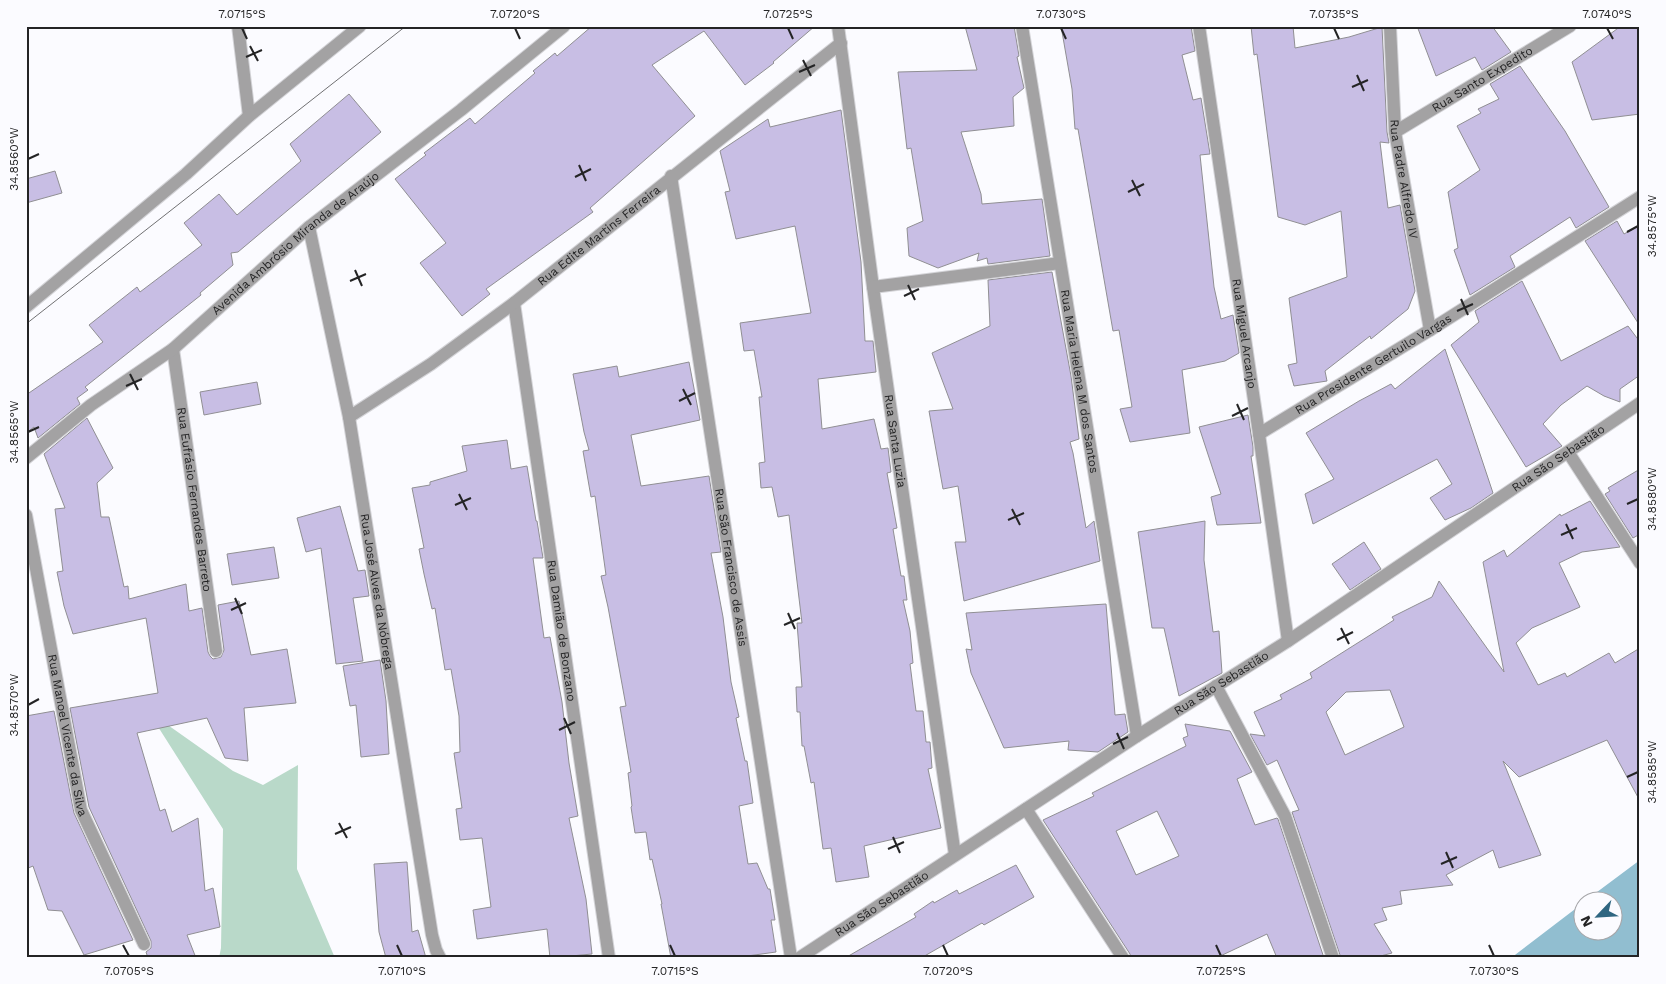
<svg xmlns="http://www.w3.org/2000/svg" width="1666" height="984" font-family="'Work Sans',sans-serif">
	<rect width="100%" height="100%" fill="#fbfbff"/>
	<path fill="#b9d9c9" d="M148,711l85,60 30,14 35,-20 -1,104 38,89h-116l2,-10 2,-119z"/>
	<path fill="#91bed0" d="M1640,860v98h-129l72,-55 1,29h30v-30l-29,-1z"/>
	<path fill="#c8bee4" stroke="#908f93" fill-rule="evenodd" d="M592,26h223l-42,36 1,1 -29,22 -41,-54 -52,34 43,51 -105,92 3,4 -107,77 4,5 -28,22 -42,-53 26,-20 -51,-64 31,-24 -2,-2 46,-35 5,6 60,-51 -2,-2 22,-18 2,3z
		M965,26h49l5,30 -2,1 7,31 -11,9 1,29 -53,6 20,62 1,10 60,-5 8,57 -62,8 -1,-6 -10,3 2,-8 -41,15 -29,-12 -2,-28 16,-7 -12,-73 -4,1 -9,-77 79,-2z
		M1061,26h130l4,25 -13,4 11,45 8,-2 9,56 -10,1 14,132 7,32 12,-4 6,38 -14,8 -43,9 8,63 -60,9 -10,-33 12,-2 -13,-77 -6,1 -35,-202h-3l-3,-40z
		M1251,26h42l2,22 54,-11 33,-10 5,105 2,11 -9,-1 8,66 12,-3 15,86 -7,18 -37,30 -1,-3 -45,35 2,10 -33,5 -6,-21 9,-2 -8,-65 58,-21 -6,-66 -36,14 -27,-8 -21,-163 -3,1z
		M1417,26h75l19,26 -29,18 -7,-13 -39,19z
		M1621,26h19v88l-48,6 -20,-58z
		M1520,66l45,65 44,76 -33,21 -6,-11 -60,39 5,11 -45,28 -16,-45 4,-2 -10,-56 32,-22 -23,-44 24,-13 -3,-4 21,-10 -9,-15z
		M349,94l32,38 -143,120 -7,1 2,12 -33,28 1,2 -116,92 3,3 -11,8 3,6 -42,34 -4,-11 -8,6v-38l77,-53 -14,-17 48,-38 3,5 62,-47 -18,-22 35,-29 18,21 64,-54 -11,-17z
		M841,110l20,152 4,79h8l3,31 -58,7 4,50 52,-10 7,30 7,-1 3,24 -4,1 10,55 -4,1 8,47h3l3,24h-4l7,31 3,32 -3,1 6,47h7l3,31h4l2,26 -4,1 13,59 -77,18 5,31 -33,5 -5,-34 -8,1 -9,-67 -3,1 -7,-37h-2l-2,-34h-3l-1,-25h6l-5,-64h5l-13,-108 -11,2 -6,-30 -11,1 -2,-25 6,-1 -6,-65h3l-8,-47 -10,1 -4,-28 71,-10 -16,-87 -59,13 -11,-47 5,-1 -10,-40 48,-32 2,8z
		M55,171l7,22 -36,10v-24z
		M1617,221l7,13 16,-9v101l-55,-85z
		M1052,272l19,104 8,63 -9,3 3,11 13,75 8,-7 6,40 -136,40 -9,-59h11l-8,-56 -15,3 -14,-78 24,-2 -21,-56 58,-27 -2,-46z
		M1522,281l39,80 67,-35 12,16v33l-20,14v13l-16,-6 -17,-10 -26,19 -18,19 19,22 -36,21 -75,-122 28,-23 -4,-11z
		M1445,349l48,144 -22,15 -26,12 -15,-22 22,-14 -15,-25 -124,65 -8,-30 29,-15 -28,-46 53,-32 32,-17 4,5z
		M689,362l11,58 -69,15 10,51 68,-10 12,76 -10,1 12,64 8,65 8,35 -3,1 9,43h2l6,42 -14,3 9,58 9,-1 11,26h2l5,31h-4l5,32 -43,6h-62l-10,-54h1l-10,-45 -2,1 -4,-28 -11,1 -4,-26 1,-1 -4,-33 3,-1 -11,-65 6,-1 -18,-99 -7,-31 5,-1 -11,-79 -4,1 -8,-46 6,-1 -5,-18 -11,-58 44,-8 2,11z
		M257,382l4,22 -57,11 -4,-23z
		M1248,415l5,32v9h-2l10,67 -44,2 -6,-28 10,-3 -22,-67z
		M87,418l26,50 -16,15 4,34h8l15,70 4,-1 1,13 57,-15 3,27 13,-3 6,44 2,4 3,3 8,-2 3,-7 -6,-45 21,-4 12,54 36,-6 9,54 -52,5 4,53 -23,-3 -18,-40 -70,15 23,78 5,-2 7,23 26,-14 7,73 8,-3 7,39 -33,8 9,23h-48l-2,-6 5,-4v-7l-62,-134 -19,-99 88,-15 -12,-75 -73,16 -9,-28 -7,-34 6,-1 -8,-62 10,-1 -21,-54z
		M507,440l4,29 16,-3 9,55h1l6,37h-10l11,80 6,-1 12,65 7,61 9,53 -9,2 17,81 6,55 -42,4 -3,-29 -70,10 -4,-29 18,-3 -9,-69 -22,2 -4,-31 6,-1 -8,-55 6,-1 -1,-36 -8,-47 -6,1 -10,-62 -3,1 -8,-35 -5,-25 5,-1 -12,-60 18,-3v-3l37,-11 -5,-25z
		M1640,469v65l-7,4 -28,-44 5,-3 -2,-3z
		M1590,501l30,46 -38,5 -23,11 21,44 -48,21 -16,15 22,42 27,-12 2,4 42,-24 6,10 25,-15v153l-33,-61 -88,37 -16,-16 38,94 -42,13 -6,-18 -47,25 7,10 -53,6 2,13 -20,4 5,12 -13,4 18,29 -19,5h-32l-49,-146 7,-2 -22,-50 -10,5 -17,-31 15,2 -11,-24 28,-13 -2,-4 32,-17 -2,-5 84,-53 -2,-3 40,-20 7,-16 65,91 -21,-110 21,-12 3,7 53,-43 1,2zM1390,690l14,37 -59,28 -19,-43 20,-20z
		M340,506l18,65 7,-1 4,26 -16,2 10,63 -27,3 -15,-116 -15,4 -9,-34z
		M1205,521l-1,39 9,72 6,-1 3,42 -43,23 -15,-68h-12l-14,-96z
		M1364,542l17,27 -31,21 -18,-26z
		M274,547l5,31 -47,7 -5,-31z
		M1106,604l9,111 10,-1 3,18 -30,20 -30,-2 1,-9 -65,7 -33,-75 -5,-24 6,1 -6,-37z
		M380,660l6,41 3,53 -28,3 -5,-52 -6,1 -7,-40z
		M54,711l20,102 59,127 -49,15 -22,-44 -14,-1 -15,-44 -7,3v-153z
		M1185,724l45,7 22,41 -15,7 18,46 22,-7 1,1 46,139h-47l-10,-24 -51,24h-85l-1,-4 -87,-134 51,-24 -2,-3 94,-47 -3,-8 5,-2zM1157,811l22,45 -43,19 -20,-44z
		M407,862l5,70 6,-2 8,28h-40l-7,-26 -5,-68z
		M1016,865l18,32 -50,28 -2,-2 -61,35h-76l71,-41 -2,-3 19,-13 1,2 23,-13 2,4z"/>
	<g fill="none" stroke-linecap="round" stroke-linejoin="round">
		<g stroke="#d4d4d8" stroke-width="14">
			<path id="lane" d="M1568,452l72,111
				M1216,686l69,130 48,142
				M1026,809l97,149"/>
		</g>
		<g stroke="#d4d4d8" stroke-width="14">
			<g id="street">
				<path d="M238,26l11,90"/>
				<path id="s1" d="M838,26l35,261 82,568"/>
				<path id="s2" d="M1022,26l115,710"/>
				<path id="s3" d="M1199,26l60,408 29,207"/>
				<path id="s4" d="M1390,26l5,106 35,198"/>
				<path id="s5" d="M1395,132l175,-106"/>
				<path id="s6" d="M671,176l120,782"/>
				<path id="s7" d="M309,227l40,190 83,518 4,15 4,8"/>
				<path d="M873,287l187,-24"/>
				<path id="s8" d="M514,303l95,655"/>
				<path d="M26,307l160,-133 63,-58 111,-90"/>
				<path id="s9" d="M173,349l43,302"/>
				<path id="s10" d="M349,417l82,-53 83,-61 327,-260"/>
				<path id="s11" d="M1259,434l171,-104 210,-133"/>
				<path id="s12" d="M26,458l65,-53 82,-56 136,-122 152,-117 103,-84"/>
				<path id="s13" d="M26,515l55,295 63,134"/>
				<path id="s14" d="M799,958l338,-222 151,-95 352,-238"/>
			</g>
		</g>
		<use href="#lane" stroke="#a3a2a3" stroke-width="12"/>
		<use href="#street" stroke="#a3a2a3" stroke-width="12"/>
		<path stroke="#707072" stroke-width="1" d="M26,324l380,-298"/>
	</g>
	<path fill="none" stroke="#242425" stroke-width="2" d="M242,28l5,11M515,28l5,11M788,28l5,11M1061,28l5,11M1334,28l5,11M1607,28l6,11M250,46l8,15M246,57l16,-7M803,60l8,16M799,72l16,-7M1357,75l7,16M1352,87l16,-7M28,159l11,-5M579,165l7,16M575,177l16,-8M1132,180l8,16M1128,192l16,-8M1627,232l11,-6M355,270l7,16M350,281l16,-7M908,285l7,15M904,296l15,-7M1461,299l7,16M1457,311l16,-7M130,374l8,16M126,386l16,-7M683,389l8,16M679,401l16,-8M1237,404l7,16M1232,416l16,-8M28,432l11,-5M459,494l8,16M1627,504l11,-5M455,505l16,-7M1012,509l8,16M1008,520l16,-7M1566,524l7,15M1561,535l16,-7M235,598l7,16M231,610l15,-7M788,613l7,16M784,625l16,-7M1341,628l8,16M1337,640l16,-8M28,705l11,-6M564,718l7,16M559,730l16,-8M1117,733l7,16M1113,744l15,-7M1627,777l11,-5M339,823l8,15M335,834l16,-7M893,837l7,16M888,849l16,-7M1446,852l7,16M1441,864l16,-7M123,945l6,11M397,945l5,11M670,945l5,11M943,945l5,11M1216,945l5,11M1489,945l5,11"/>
	<g text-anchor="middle" stroke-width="5" stroke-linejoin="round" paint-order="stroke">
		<g font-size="12" fill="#242425" stroke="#fbfbff">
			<text dy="4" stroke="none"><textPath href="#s5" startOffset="102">Rua Santo Expedito</textPath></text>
			<text dy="4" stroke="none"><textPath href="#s4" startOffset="154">Rua Padre Alfredo IV</textPath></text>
			<text dy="4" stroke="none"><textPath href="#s10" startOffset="309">Rua Edite Martins Ferreira</textPath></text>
			<text dy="4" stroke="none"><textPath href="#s12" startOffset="345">Avenida Ambrósio Miranda de Araújo</textPath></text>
			<text dy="4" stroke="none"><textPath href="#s3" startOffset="311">Rua Miguel Arcanjo</textPath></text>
			<text dy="4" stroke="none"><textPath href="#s11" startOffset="134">Rua Presidente Gertuilo Vargas</textPath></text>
			<text dy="4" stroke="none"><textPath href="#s2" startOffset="360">Rua Maria Helena M dos Santos</textPath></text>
			<text dy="4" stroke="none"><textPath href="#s1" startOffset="419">Rua Santa Luzia</textPath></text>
			<text dy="4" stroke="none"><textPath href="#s14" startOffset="909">Rua São Sebastião</textPath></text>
			<text dy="4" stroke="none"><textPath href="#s9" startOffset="152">Rua Eufrásio Fernandes Barreto</textPath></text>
			<text dy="4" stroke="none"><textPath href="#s6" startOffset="396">Rua São Francisco de Assis</textPath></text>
			<text dy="4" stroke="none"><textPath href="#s7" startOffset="371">Rua José Alves da Nóbrega</textPath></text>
			<text dy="4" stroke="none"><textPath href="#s8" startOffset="331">Rua Damião de Bonzano</textPath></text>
			<text dy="4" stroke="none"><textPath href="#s14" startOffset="504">Rua São Sebastião</textPath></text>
			<text dy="4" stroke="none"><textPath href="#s13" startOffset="224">Rua Manoel Vicente da Silva</textPath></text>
			<text dy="4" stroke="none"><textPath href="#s14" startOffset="99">Rua São Sebastião</textPath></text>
		</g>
	</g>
	<rect width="1666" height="984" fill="none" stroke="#fbfbff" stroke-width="55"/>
	<g transform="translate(1598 916) rotate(245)"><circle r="24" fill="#fbfbff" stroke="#a5a5a8"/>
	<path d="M0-4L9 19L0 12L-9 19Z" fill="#2f6681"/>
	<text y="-8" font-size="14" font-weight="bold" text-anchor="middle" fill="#242425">N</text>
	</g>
	<rect x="28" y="28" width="1610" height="928" fill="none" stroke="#242425" stroke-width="2"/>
	<g font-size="12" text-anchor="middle" fill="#242425">
		<text x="242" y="18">7.0715°S</text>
		<text x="515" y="18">7.0720°S</text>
		<text x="788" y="18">7.0725°S</text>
		<text x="1061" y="18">7.0730°S</text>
		<text x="1334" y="18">7.0735°S</text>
		<text x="1607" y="18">7.0740°S</text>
		<text transform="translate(14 159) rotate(-90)" y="4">34.8560°W</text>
		<text transform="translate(1652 226) rotate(-90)" y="4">34.8575°W</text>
		<text transform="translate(14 432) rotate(-90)" y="4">34.8565°W</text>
		<text transform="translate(1652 499) rotate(-90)" y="4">34.8580°W</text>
		<text transform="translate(14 705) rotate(-90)" y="4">34.8570°W</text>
		<text transform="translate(1652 772) rotate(-90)" y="4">34.8585°W</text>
		<text x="129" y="975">7.0705°S</text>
		<text x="402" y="975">7.0710°S</text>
		<text x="675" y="975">7.0715°S</text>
		<text x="948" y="975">7.0720°S</text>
		<text x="1221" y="975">7.0725°S</text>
		<text x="1494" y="975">7.0730°S</text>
	</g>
</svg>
